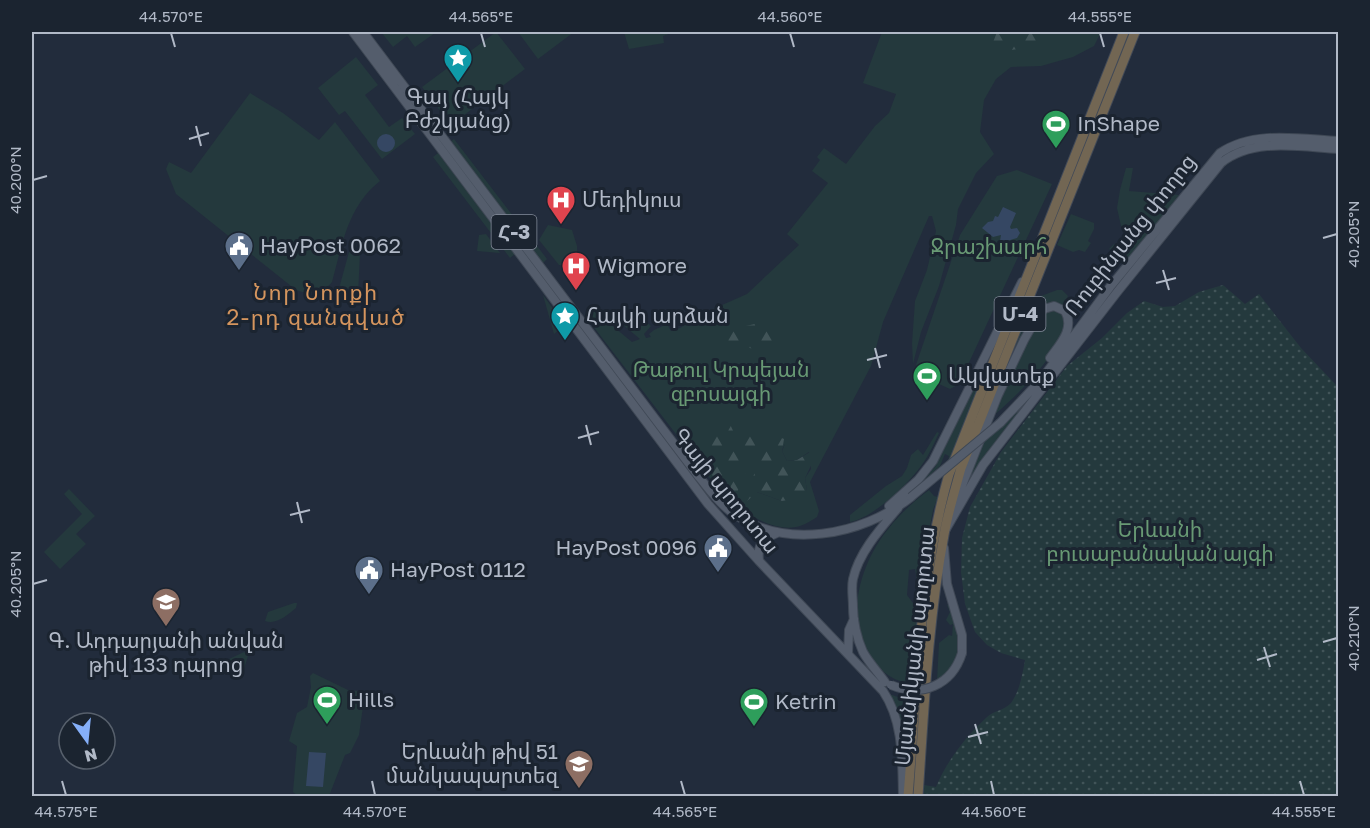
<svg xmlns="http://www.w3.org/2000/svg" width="1370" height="828" font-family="'Golos Text','Noto Sans Armenian',sans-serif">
	<defs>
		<pattern id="forest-firs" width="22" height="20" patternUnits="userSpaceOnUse" patternTransform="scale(1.5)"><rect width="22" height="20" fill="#24393d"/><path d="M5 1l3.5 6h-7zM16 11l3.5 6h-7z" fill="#415458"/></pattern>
		<pattern id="garden-dots" width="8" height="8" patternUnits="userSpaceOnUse" patternTransform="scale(1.5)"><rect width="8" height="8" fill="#24393d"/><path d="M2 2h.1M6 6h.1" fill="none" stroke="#415458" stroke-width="1.8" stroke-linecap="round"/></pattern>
	</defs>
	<rect width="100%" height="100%" fill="#222c3c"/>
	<path fill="#24393d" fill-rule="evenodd" d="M381,32h52l2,1 -20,14 -8,-11 -14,11z
		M496,32l29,37 -74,56 -29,-38z
		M518,32h56l-36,27z
		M624,32h50l-11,4 1,7 -35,6z
		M882,32h219l-7,14 -21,11 -32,9 -30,1 -15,12 -12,21 -4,32 14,22 -18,19 -18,36 -2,16 -17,61 -18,46 -8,32 -1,-21 3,-42 12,-31 9,-39 -4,-15h-3l-46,106 -12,44 -61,116 9,29 -2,6c-5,3 -11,7 -17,9 -26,8 -60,-15 -78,-32l-136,-177 -1,-4 4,-4h3l40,33 8,-3 -18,-15 12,-12 17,14 -7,8 2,4 5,-1 -2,-3 5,-4 13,-6 4,7 9,-3 24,-15 43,-19 52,-49 -12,-11 41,-51 -16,-12 8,-11 -3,-3 7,-9 22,16 29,-38 14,-13 7,-19 -33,-11zM785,444l-3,7 5,10 10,-1 12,-8 2,17 -6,9 2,13 -25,10 -25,-9z
		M356,57l22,28 -13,10 24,32 13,-9 13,16 -33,25 -37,-48 -6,4 -21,-27z
		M250,93l33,20 36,27 16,-18 45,59c-32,25 -38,64 -48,101 -8,11 -24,13 -36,8l-120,-96 -10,-25 3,-7 22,11z
		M454,139l59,77 -4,3 -59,-77z
		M438,153l77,101 -5,4 -77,-101z
		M1126,168h7l-4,23 50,4 -51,65 -19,-11 5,-5 4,3 6,-5 -3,-4 8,-6 -2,-3 -4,2 -1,-1 -5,-22 3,-18z
		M1017,170l35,14 -93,200 -9,5 -31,-14 -3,-10 44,-130 37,-59z
		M1071,214l23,9v6l-6,12 3,2 -6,9 -6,-2 -6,2 -16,-7z
		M521,225l26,34 -4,4 -27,-34z
		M548,225l24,5 5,16v21l-18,-2 -20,-25z
		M486,234l14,19 -23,-2 2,-16z
		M349,252h11l-2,44h-12l-6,-11z
		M1057,290h5l6,6 -5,10c-13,-4 -20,-3 -29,6l-52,116 51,-129z
		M543,295l22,30 -11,9z
		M1053,310l11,6c0,1 2,8 1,9 -3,26 -54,78 -75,93l49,-99 5,-6z
		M997,342l-46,114 -3,4 1,-4 -4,-2 -5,12 -17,15 12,-14z
		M1025,402l2,2 -60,77 14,-38z
		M937,432l2,1c-6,13 -12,26 -21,37 -14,18 -46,48 -68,52v-7l36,-29 16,-10 5,-8 4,-13 7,-6 5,6z
		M69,489l26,27 -19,18 10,10 -26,25 -16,-17 38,-38 -18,-20z
		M929,490l5,6 4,1 -5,13 -13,70 -3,1 -2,-12 -6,1 -2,25 11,15 -3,34 -8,39c-18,-4 -29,-14 -39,-30 -24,-37 -6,-93 21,-125 11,-14 25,-27 40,-38z
		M294,603h3l-1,5c-9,7 -19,17 -31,13l3,-9z
		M947,605h3l12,37 -11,28 -14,11 2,-38 10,-8 3,1 1,-12 -3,1 -4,-5 4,-8z
		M244,652l4,4 -5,16 -4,1 -12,-13z
		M313,673l35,17 17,2 -6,43 -9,18 -5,2 -16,41h-31l-5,-4 4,-46 -8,-5 8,-28 10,-6 4,-20 -1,-11z
		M889,694l15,5c11,30 4,66 2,97z"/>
	<path fill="url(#forest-firs)" d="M997,32h56c-12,16 -35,17 -55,20l-6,-7z
		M763,322l13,14h3l3,11 -29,2 -33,-11 5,-12h21z
		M650,389l8,5 14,28 11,15 -1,3 -33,-43z
		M728,420l7,15 13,-2 9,13 -24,56 -41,-52z
		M773,434l11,5 -2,12 5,10 10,-1 13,-8 4,7 -9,19 2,13 -2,6 -23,4 -25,-9 -10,9 -5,-1z"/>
	<path fill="url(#garden-dots)" d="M1223,285l22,19 14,-10 42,54 37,39v409h-414v-11l12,2c10,-25 31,-52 51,-70 6,-6 18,-7 24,-14 9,-13 11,-27 14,-43l-24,-7 -14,-8 -12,-13 -10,-28 -4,-32 1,-34 8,-31 31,-55 66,-86 35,-28 25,-25 17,-12 19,6 12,-1 24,-14z"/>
	<path fill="#354763" d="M377 143a9 9 0 1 1 18 0a9 9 0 1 1-18 0Z
		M1003,207l13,6 -6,14 1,2 6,-1 3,5 -3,5c-6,1 -10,5 -17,3l1,-6 -8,2 -11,-9 6,-6 5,-1 2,-5 3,1z
		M309,752l17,1 -3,34 -17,-1z"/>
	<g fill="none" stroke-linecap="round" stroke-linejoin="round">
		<g stroke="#3f4855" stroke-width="10">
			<path id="primary" d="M353,32l355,472 51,57 124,130c21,31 19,70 20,105
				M363,32l336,445c10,12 19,25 31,34 53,40 132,25 181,-14
				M1000,423l41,-43 69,-93 110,-134c34,-23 80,-14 118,-12
				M955,503l43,-108 26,-55 17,-30 13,-4 11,5c10,18 -5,33 -15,47
				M889,506l29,-26 15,-19 89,-179
				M946,529l37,-64 135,-174 103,-128c32,-26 80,-16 117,-14
				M944,548l3,36 15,51v18
				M759,560c-2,-16 4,-21 18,-27
				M848,654l1,-24 5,-11
				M885,682c-7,-10 -16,-19 -22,-30 -6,-13 -10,-31 -10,-45 0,-10 -2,-19 0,-28 6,-27 28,-51 45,-71"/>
		</g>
		<g stroke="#414957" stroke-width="11">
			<path id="highway" d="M908,796c9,-107 11,-217 41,-322l175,-442
				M918,796c6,-87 10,-175 26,-261 4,-23 11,-45 17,-67l174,-436"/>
		</g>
		<use href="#primary" stroke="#545d6c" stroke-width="8"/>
		<use href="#highway" stroke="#726653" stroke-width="9"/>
		<g stroke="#3f4855" stroke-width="10" stroke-linecap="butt">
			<path id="primary-bridge" d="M911,497l89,-74
				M891,685c31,13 61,0 71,-32"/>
		</g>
		<use href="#primary-bridge" stroke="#545d6c" stroke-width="8"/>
	</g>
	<path fill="none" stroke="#b1b9c7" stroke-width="2" d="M171,33l4,14M481,33l4,14M790,33l4,14M1100,33l4,14M196,126l5,20M189,139l20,-6M33,180l14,-4M1323,238l14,-4M1163,270l6,20M1156,283l20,-5M875,348l5,20M867,360l20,-5M586,425l5,20M578,438l21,-6M297,502l5,21M290,515l20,-5M33,584l14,-4M1323,642l14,-4M1264,647l6,20M1257,660l20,-6M975,724l6,20M968,737l20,-5M62,781l4,14M372,781l3,14M681,781l4,14M991,781l3,14M1300,781l4,14"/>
	<defs>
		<g id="sight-pin" transform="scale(1.5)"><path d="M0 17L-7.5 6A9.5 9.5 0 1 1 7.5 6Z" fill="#0f9aa8" stroke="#1b2430"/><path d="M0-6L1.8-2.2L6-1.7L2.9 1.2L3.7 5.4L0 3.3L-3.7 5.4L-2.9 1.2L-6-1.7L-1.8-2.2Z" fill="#fff"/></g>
		<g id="stadium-pin" transform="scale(1.5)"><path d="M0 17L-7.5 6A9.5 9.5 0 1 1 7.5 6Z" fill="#2e9e5b" stroke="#1b2430"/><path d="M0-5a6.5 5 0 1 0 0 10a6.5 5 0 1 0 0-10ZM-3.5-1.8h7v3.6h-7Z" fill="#fff"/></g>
		<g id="hospital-pin" transform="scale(1.5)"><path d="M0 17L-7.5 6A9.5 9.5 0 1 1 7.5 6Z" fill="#e0444e" stroke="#1b2430"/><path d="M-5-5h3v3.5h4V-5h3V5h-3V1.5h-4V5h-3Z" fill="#fff"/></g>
		<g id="civic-pin" transform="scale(1.5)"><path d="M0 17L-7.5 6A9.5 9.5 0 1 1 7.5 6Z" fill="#5c6f8a" stroke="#1b2430"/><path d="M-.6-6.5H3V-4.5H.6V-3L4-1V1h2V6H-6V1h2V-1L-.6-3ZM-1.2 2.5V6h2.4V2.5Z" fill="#fff"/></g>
		<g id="school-pin" transform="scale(1.5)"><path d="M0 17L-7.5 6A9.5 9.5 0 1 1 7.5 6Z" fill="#8d6e63" stroke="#1b2430"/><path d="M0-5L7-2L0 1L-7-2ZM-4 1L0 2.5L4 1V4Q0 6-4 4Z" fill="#fff"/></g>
	</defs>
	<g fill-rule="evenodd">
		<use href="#sight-pin" x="458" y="58"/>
		<use href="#stadium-pin" x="1056" y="124"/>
		<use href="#hospital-pin" x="561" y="200"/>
		<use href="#civic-pin" x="239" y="246"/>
		<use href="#hospital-pin" x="576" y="266"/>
		<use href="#sight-pin" x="565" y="316"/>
		<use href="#stadium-pin" x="927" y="376"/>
		<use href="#civic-pin" x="718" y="548"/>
		<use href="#civic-pin" x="369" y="570"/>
		<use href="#school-pin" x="166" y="602"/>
		<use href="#stadium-pin" x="327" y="700"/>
		<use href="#stadium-pin" x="754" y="702"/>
		<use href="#school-pin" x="579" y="764"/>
	</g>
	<g text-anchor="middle" stroke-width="6" stroke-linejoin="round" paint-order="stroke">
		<g fill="#1b2430" stroke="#848c9a" stroke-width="1.5">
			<rect x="491.5" y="215" width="45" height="34" rx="4.5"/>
			<rect x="994.5" y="297" width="51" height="34" rx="4.5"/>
		</g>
		<g font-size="20" font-weight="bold" fill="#b1b9c7">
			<text x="514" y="239">Հ-3</text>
			<text x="1020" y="321">Մ-4</text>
		</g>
		<g font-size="21" fill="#b1b9c7" stroke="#1b2430" text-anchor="start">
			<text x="458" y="104" text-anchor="middle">Գայ (Հայկ<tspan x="458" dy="24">Բժշկյանց)</tspan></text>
			<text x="1077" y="131">InShape</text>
			<text x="582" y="207">Մեդիկուս</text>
			<text x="260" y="253">HayPost 0062</text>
			<text x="597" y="273">Wigmore</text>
			<text x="586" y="323">Հայկի արձան</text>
			<text x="948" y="383">Ակվատեք</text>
			<text x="697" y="555" text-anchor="end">HayPost 0096</text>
			<text x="390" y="577">HayPost 0112</text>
			<text x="166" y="648" text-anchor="middle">Գ. Ադդարյանի անվան<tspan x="166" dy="24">թիվ 133 դպրոց</tspan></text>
			<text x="348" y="707">Hills</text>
			<text x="775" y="709">Ketrin</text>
			<text x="558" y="759" text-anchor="end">Երևանի թիվ 51<tspan x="558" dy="24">մանկապարտեզ</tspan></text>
		</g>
		<g font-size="21" fill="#b1b9c7" stroke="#1b2430">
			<text transform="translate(1130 235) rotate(-52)" y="7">Ռուբինյանց փողոց</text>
			<text transform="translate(726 491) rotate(51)" y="7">Գայի պողոտա</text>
			<text transform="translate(915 646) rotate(-84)" y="7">Մյասնիկյանի պողոտա</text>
		</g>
		<g font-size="21" fill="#689974" stroke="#1b2430">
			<text x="989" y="254">Ջրաշխարհ</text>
			<text x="721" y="377">Թաթուլ Կրպեյան<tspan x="721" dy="24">զբոսայգի</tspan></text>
			<text x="1160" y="537">Երևանի<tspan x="1160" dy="24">բուսաբանական այգի</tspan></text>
		</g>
		<g font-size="22" letter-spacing="1.5" fill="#d5955e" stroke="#1b2430">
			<text x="316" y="300">Նոր Նորքի<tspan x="316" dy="25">2-րդ զանգված</tspan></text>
		</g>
	</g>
	<rect width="1370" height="828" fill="none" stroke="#1b2430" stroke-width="66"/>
	<g transform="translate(87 741) rotate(165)"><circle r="28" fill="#1b2430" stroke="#57606c" stroke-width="1.5"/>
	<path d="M0-4.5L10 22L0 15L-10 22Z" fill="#85aff9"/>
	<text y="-9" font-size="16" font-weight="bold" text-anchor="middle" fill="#b1b9c7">N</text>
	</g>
	<rect x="33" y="33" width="1304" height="762" fill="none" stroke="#b1b9c7" stroke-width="2"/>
	<g font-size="15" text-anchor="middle" fill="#b1b9c7">
		<text x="171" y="22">44.570°E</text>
		<text x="481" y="22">44.565°E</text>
		<text x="790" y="22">44.560°E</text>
		<text x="1100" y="22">44.555°E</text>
		<text transform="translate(16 180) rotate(-90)" y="5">40.200°N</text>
		<text transform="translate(1354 234) rotate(-90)" y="5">40.205°N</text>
		<text transform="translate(16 584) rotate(-90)" y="5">40.205°N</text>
		<text transform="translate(1354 638) rotate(-90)" y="5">40.210°N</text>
		<text x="66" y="817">44.575°E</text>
		<text x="375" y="817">44.570°E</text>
		<text x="685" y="817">44.565°E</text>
		<text x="994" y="817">44.560°E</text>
		<text x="1304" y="817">44.555°E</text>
	</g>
</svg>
